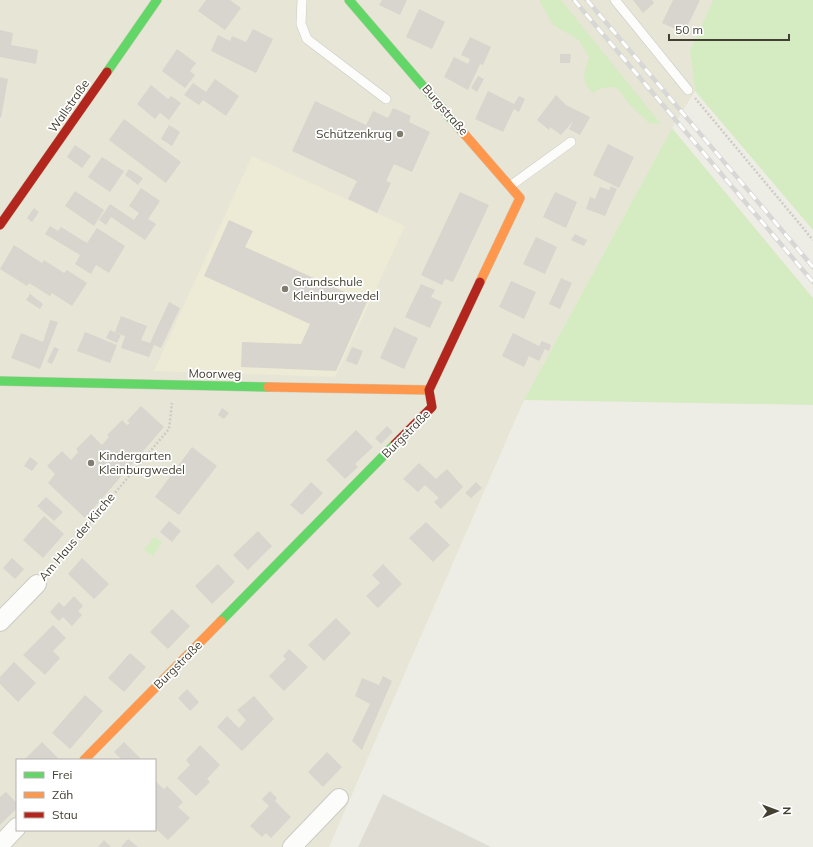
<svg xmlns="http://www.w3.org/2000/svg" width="813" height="847" font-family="Mulish,sans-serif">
	<rect width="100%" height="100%" fill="#eeede5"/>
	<path fill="#e7e5d5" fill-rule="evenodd" d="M0,0h713l-23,50 5,41 -23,37 -148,272 -195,447h-329zM17,760h138v70h-138z"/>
	<path fill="#dedcd3" d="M383,794l108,53h-133z"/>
	<path fill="#edebd6" d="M252,156l153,70 -70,151 -181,-6z"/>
	<path fill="#d5ebc2" d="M539,0h22l100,124 -12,-1 -19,-18 -14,-18 -14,1 -9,5c-14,-12 -8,-21 -4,-36l-10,-17 -26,-15z
		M713,0h100v230l-118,-139 -5,-41z
		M672,128l141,170v107l-289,-5z
		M154,537l8,5 -9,14 -9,-6z"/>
	<path fill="#d7d5cd" d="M206,0h24l11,8 -16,22 -27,-19z
		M382,0h25l-7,15 -21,-10z
		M633,0h19l2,3 -11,10z
		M673,0h27l-16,33 -22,-10z
		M419,9l26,13 -13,27 -26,-12z
		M253,29l20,10 -17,34 -45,-22 7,-16 12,6 2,-5 14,6z
		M0,30l13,3 -2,12 27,5 -2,14 -36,-7z
		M470,37l21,10 -8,18 -3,-1 -12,26 -24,-13 10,-20 14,7 2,-5 -9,-4z
		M177,49l19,14 -6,8 5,4 -10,13 -23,-17z
		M560,54h11l-1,9h-10z
		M478,76l6,3 -7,13 -6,-4z
		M0,77l8,2 -7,39 -1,-1z
		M215,79l24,17 -13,20 -23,-16 -4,5 -15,-10 9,-12 13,9z
		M151,85l17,14 3,-3 10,7 -12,17 -9,-7 -5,6 -18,-15z
		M488,91l26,13 5,-8 6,3 -6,13 -5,-3 -11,23 -28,-13z
		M556,95l10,10 24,12 -10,18 -11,-6 4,-8 -12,14 -11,-8 -1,3 -12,-10z
		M315,101l51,24 7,-14 15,7 5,-10 18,8 -2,6 21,10 -18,40 -18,-8 -8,17 5,2 -14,30 -29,-14 9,-18 -65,-30z
		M124,119l57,43 -15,21 -57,-43z
		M169,125l11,7 -8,14 -11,-7z
		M608,144l26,13 -15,31 -26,-13z
		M75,145l16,11 -9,12 -15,-11z
		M102,157l22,14 -14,21 -22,-15z
		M129,169l14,9 -5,7 -13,-10z
		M611,186l6,3 -12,27 -19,-7 4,-12 5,2 5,-12 9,3z
		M141,188l19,13 -12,18 8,5 -11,16 -34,-23 -5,8 -7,-5 11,-16 24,16 5,-7 -10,-7z
		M75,191l29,19 -10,16 -29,-20z
		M460,192l29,13 -36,77 -8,-3 -3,6 -21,-10z
		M555,192l22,10 -11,26 -23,-11z
		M34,208l5,4 -7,10 -5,-4z
		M229,220l24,11 -8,16 122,55 -31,69 -95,-4 1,-25 59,2 9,-20 -106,-48z
		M50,226l8,5 3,-4 26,16 10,-15 28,18 -16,27 -13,-8 -5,9 -16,-10 5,-9 -35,-21z
		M575,234l12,6 -3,6 -13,-6z
		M536,237l21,10 -12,27 -22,-10z
		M14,245l28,18 2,-3 20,13 3,-3 20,13 -15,23 -20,-13 -2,3 -21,-13 -2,3 -27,-17z
		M561,278l11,5 -12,26 -11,-5z
		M511,281l25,11 -12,27 -25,-12z
		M421,284l14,6 -4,7 11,5 -12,26 -25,-11z
		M30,294l13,10 -3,5 -14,-9z
		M169,302l11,6 -19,40 -7,-3 -5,12 -28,-9 4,-12 -10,-4 6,-16 26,10 -6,14 9,3z
		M50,320l8,2 -18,47 -29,-11 10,-25 22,9z
		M394,327l24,11 -14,31 -24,-11z
		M110,330l11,5 -4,8 -11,-5z
		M85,332l32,13 -7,18 -33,-12z
		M513,333l26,13 3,-5 9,4 -2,6 -4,-2 -6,12 -10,-5 -5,11 -22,-11z
		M54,347l5,2 -7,15 -5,-2z
		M352,347l11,4 -6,14 -11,-4z
		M141,406l23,21 -79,91 -37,-35 7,-9 -8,-8 15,-15 9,9 7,-8 -2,-3 15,-15 11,11 7,-8 -2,-2 15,-15 5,5 3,-2 -3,-2z
		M222,408l7,5 -5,6 -6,-4z
		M387,426l6,6 -12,12 -6,-6z
		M356,430l17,17 -18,17 3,3 -13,12 -19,-19z
		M192,447l25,19 -38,49 -24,-18z
		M30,457l8,6 -6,8 -8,-5z
		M419,463l17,16 11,-10 16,18 -22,22 -7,-7 5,-4 -14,-13 -7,7 -15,-13z
		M311,482l12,11 -21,22 -12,-10z
		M476,482l6,6 -11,10 -6,-5z
		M46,497l17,15 -9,9 -17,-15z
		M44,516l20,18 -21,24 -20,-18z
		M169,521l12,10 -9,11 -12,-10z
		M426,522l24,23 -17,17 -24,-24z
		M258,531l14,15 -24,24 -15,-15z
		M12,558l12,11 -9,10 -12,-11z
		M82,558l27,26 -15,15 -26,-25z
		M218,564l17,18 -23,22 -17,-18z
		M383,564l19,20 -24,24 -12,-12 14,-13 -8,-8z
		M74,596l9,10 -5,5 4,4 -10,11 -9,-9 -4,4 -9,-9 9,-10 5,5z
		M172,609l18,17 -22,23 -18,-17z
		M336,618l15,15 -27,28 -16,-16z
		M53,625l13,13 -13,13 7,7 -15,17 -22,-20z
		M289,649l19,18 -24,24 -15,-15 17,-17 -3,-3z
		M130,653l16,14 -22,25 -16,-14z
		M14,662l22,21 -18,19 -18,-18v-7z
		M383,676l9,5 -30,69 -10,-9 18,-37 -15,-8 7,-18 17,7z
		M187,689l12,13 -9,9 -12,-13z
		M85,695l18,16 -33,38 -18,-16z
		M254,696l20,23 -32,32 -25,-24 10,-11 12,12 7,-8 -9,-10z
		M42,742l16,16 -2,2h-32z
		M124,742l18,18h-20l-8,-8z
		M200,745l20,20 -13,14 3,3 -14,14 -19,-18 13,-13 -4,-5z
		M327,752l15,15 -19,20 -15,-15z
		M155,781l9,8 3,-3 16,16 -5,5 12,11 -22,22 -13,-12z
		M270,791l7,7 -2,3 16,16 -20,21 -5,-5 -4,4 -12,-11 19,-20 -7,-7z
		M6,792l11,11v5l-17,17v-28z
		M128,839l10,8h-17z
		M104,840l7,7h-13z"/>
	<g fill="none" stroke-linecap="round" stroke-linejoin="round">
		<g stroke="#cccac2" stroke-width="10">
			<path id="lane" d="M302,0l-1,24 6,15 79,60
				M615,0l73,90
				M510,186l61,-44"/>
		</g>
		<g stroke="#cccac2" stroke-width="20">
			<path id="street" d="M0,622l37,-38
				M0,845l17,-18
				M292,847l47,-49"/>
		</g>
		<g stroke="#ceccbb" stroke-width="10">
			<path id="fast" d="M349,0l111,129
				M107,72l50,-72
				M0,381l268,6
				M221,621l174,-177"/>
		</g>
		<g stroke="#ceccbb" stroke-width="10">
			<path id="slow" d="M460,129l60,69 -40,84
				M268,387l161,3
				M84,760l137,-139"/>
		</g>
		<g stroke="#ceccbb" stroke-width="10">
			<path id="jam" d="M0,225l107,-153
				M395,444l37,-37 -3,-17 51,-108"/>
		</g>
		<path stroke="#cccbc5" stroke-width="2.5" stroke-dasharray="2 2" stroke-linecap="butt" d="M695,98l118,142
			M48,572l121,-143 3,-26"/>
		<use href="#lane" stroke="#fcfcfb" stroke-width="9"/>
		<use href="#street" stroke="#fcfcfb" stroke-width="18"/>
		<use href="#fast" stroke="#63d668" stroke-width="9"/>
		<use href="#slow" stroke="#ff974d" stroke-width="9"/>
		<use href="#jam" stroke="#b3261e" stroke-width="9"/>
		<g stroke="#d7d7d6" stroke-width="4.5">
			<path id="rail" d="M574,0l239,282
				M587,0l226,267"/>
		</g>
		<use href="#rail" stroke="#fff" stroke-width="3" stroke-dasharray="9" stroke-linecap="butt"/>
	</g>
	<g fill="#7f7c70" stroke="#fff" stroke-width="1.5">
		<circle cx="400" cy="134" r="4"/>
		<circle cx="285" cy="289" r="4"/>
		<circle cx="91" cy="463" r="4"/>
	</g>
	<g text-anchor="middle" stroke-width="3.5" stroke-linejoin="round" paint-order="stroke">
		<g font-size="12" fill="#433f31" stroke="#fff">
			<text transform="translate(69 106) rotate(-55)" y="4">Wallstraße</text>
			<text transform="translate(445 110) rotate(49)" y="4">Burgstraße</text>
			<text transform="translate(215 374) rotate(1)" y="4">Moorweg</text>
			<text transform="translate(406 434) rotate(-45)" y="4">Burgstraße</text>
			<text transform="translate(77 537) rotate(-50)" y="4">Am Haus der Kirche</text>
			<text transform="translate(178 665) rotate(-45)" y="4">Burgstraße</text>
		</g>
		<g font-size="12" fill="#433f31" stroke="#fff" text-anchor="start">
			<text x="392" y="138" text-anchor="end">Schützenkrug</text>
			<text x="293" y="286">Grundschule<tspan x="293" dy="14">Kleinburgwedel</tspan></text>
			<text x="99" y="460">Kindergarten<tspan x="99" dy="14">Kleinburgwedel</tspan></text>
		</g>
	</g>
	<rect x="16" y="759" width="140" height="72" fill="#ffffff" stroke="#b4b2ad"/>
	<rect x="24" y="772" width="20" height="6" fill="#63d668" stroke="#b4b2ad"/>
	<text x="52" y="779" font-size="12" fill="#433f31">Frei</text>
	<rect x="24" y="792" width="20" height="6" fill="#ff974d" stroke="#b4b2ad"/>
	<text x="52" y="799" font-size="12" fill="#433f31">Zäh</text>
	<rect x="24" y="812" width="20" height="6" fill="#b3261e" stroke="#b4b2ad"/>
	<text x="52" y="819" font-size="12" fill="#433f31">Stau</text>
	<g transform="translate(777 811) rotate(89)" stroke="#ffffff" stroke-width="3" paint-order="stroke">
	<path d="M0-3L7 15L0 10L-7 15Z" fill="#433f31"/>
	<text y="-6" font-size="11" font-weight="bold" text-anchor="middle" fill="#433f31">N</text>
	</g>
	<path d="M669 34v6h120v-6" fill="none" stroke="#433f31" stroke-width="2"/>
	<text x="675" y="34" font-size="12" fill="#433f31" stroke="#ffffff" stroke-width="3" paint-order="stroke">50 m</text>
</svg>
